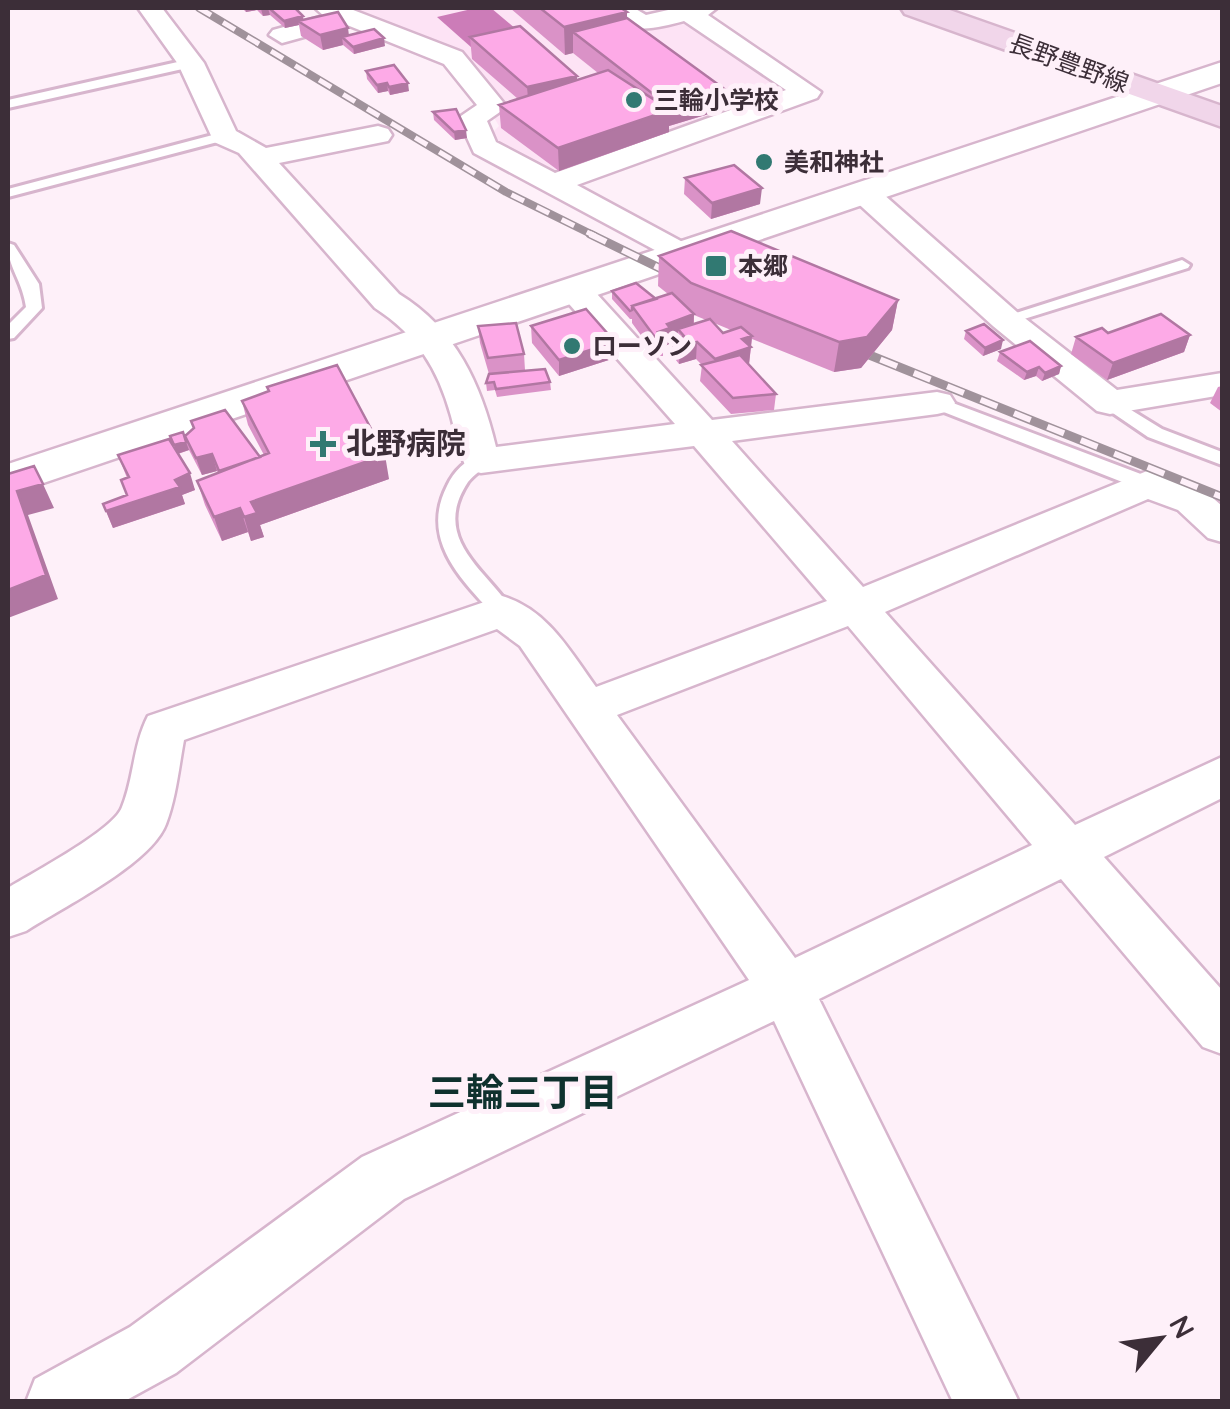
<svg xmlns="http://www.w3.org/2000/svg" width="1230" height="1409" font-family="Quicksand,'Noto Sans JP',sans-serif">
	<rect width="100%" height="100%" fill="#fef0f9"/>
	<path fill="#fde3f5" d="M340,8h268l34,25 44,-15 107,73 -242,86 -52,-32 -6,-13 6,-6 -43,-73z"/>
	<path fill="#cc7cb8" d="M476,8h15l32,27 -51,13 -35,-31z"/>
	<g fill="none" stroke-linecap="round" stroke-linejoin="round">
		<g stroke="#d7b5cd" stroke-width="6">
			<path id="service" d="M191,59l7,4 -2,3 -188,42v-8z
				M224,132l5,1v6l-221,58v-8z
				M8,243l6,2 25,39 3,24 -28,30 -6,1v-14l18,-18c-4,-28 -19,-40 -18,-64z
				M1182,260l8,5 -2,3 -177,55 -6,1 -8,-5z
				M937,397l217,82 3,5 -3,5h-14l-209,-82v-8z
				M1110,397l52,32 60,23v13l-74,-28 -44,-30v-8z
				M481,455l9,6c-6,8 -16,13 -22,21 -38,57 19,88 45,129l-11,8 -7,-3c-35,-37 -75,-77 -48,-130 7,-15 18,-26 34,-31z"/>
		</g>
		<g stroke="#d7b5cd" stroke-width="5">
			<path id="minor" d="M138,8h24l42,55 32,68 30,17 112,-22 10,3 4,6 -4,6 -109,22 120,131c57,35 82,90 97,153l179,-23 -113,-128 -4,-7 4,-7h24l126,138 225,-28 13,3 5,8 -5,8 -13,3 -205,27 131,146 284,-116 59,21 16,14v36l-14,-4 -30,-28 -30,-11 -263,113 190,213 147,-68v41l-118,59 118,133v64l-19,-7 -142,-168 -242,120 200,403h-66l-179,-381 -370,178 -228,174 -53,29h-97l9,-23 95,-52 232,-170 387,-177 -229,-334 -23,-17 -313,111c-5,27 -8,58 -18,84 -15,40 -103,83 -140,107l-18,6v-49c24,-15 106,-58 114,-81 12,-29 11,-62 26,-91l354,-120c45,13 68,55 94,91l231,-86 -133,-155 -213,27 -13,-3c-10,-16 -12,-36 -17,-54 -13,-47 -34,-81 -76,-108l-136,-155 -25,-11 -36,-78zM848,626l184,219 -237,113 -178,-243z
				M315,8h33l114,44 45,55 -20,14 9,21 59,31 231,-83 -102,-69c-31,8 -57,16 -78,-13h28l12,7 31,-7h40l-9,7 113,77 -4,6 -240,87 113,61 5,7 -5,7 -11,3 -205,-110 -16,-35 19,-13 -33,-41 -97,-39 -65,18 -13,-8 4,-5 51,-14z
				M863,183l11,3 143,126 100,78 105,-17v22l-112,19 -13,-3 -104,-85 -141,-128 -4,-6 4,-6z"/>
		</g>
		<g stroke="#d7b5cd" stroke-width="5">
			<path id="tertiary" d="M1222,62v21l-1214,412v-31z"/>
		</g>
		<g stroke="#d7b5cd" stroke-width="5">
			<path id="secondary" d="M901,8h43l278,98v21l-317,-113z"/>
		</g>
		<use href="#service" fill="#fff" fill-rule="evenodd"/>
		<use href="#minor" fill="#fff" fill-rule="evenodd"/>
		<use href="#tertiary" fill="#fff" fill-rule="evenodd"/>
		<use href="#secondary" fill="#f1d6ea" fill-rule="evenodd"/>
		<g stroke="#a0929b" stroke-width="8">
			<path id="rail-far1" d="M199,8l307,184 89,44"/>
		</g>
		<g stroke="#a0929b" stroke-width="9">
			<path id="rail" d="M590,234l94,46
				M847,346l375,151"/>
		</g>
		<use href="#rail-far1" stroke="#fef0f9" stroke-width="5" stroke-dasharray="14" stroke-linecap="butt"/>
		<use href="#rail" stroke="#fef0f9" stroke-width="6" stroke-dasharray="18" stroke-linecap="butt"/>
	</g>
	<path fill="#da92c7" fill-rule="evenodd" d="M242,8h53l8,12 82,26 -31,8 -11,-9 -20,5 -22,-14 -2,-11 -14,3 -15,-13 -7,1 -6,-6 -11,2z
		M510,8h111l6,10 96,70 -1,22 -53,16v6l-110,39 -58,-43 -2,-23 19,-6 -46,-40 -2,-22 107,39v4l21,-7 -25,-20 -8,2z
		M366,71l43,20 -19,4 -2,-4 -10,2 -11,-14z
		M433,112l34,26 -12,2 -21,-20z
		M685,178l75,26 -49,15 -27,-25z
		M659,256l239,44 -6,30 -31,38 -27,4 -82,-33 -3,25 27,30 -2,16 -43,4 -31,-33 2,-16 -6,-6 -17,5 -7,-9 1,-16 5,-3 -8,3 -1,5 -6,3v9h-7l-24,-33v-4h-2l-18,-20v-8l44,8 12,-5 -10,-8zM694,315l12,5 -12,4zM714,323l17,7 -8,3z
		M478,326l46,28 1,16 25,12 1,8 -54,7 -2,-7 -8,1 -1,-8 3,-9 -9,-31z
		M531,326l84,32 -56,18 -27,-33z
		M966,331l35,18 -18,7 -19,-17z
		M1108,333l82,2 -6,17 -77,28 -36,-26 5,-17z
		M1000,352l61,14 -2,8 -17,7 -6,-5 -12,4 -27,-19z
		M1222,386v26l-12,-9 8,-16z
		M267,387l122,92 -129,46 4,12 -13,4 -3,-9 -26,9 -17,-36 -8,-24 21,-8 -1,-2 -15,4 -13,-25 -11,4 17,36 -13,5 3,9 -72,24 -10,-24 24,-9v-17l-9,-23 57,-5 -5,-14h15l8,-7 -2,-8 69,36 4,-2 -16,-30 -6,-24 26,-10z"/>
	<path fill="#b177a2" d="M245,8h12v2l-11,2z
		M268,8l2,7 -7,1 -2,-7z
		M627,12v28l-54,-8v21l-8,2 -1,-28z
		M303,16l1,8 -6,-3 1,4 -14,3 -1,-7z
		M348,28l2,15 -8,-6 1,8 -20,5 -3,-15z
		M384,38l1,8 -31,8 -1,-7z
		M577,76v22l-48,11 -2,-22z
		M387,83l1,8 -10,2 -1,-8z
		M408,83l1,8 -19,4 -1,-8z
		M723,88l-1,22 -53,16v6l-110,39 -1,-23 108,-37v-7z
		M466,130l1,8 -12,2 -1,-8z
		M762,188l-2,16 -49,15 1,-16z
		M898,300l-6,30 -31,38 -27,4 5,-30z
		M694,314l-1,17 -15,-2v7l-8,3 -1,5 -6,3 1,-8 -6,-7 9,-8z
		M1190,335l-6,17 -77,28 6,-17z
		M752,336l-3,28 -35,12 1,-17 27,-20z
		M1003,340l-2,9 -18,7 2,-8z
		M615,342v16l-56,18v-16z
		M697,342l-1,17 -17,5 1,-17z
		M1061,366l-2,8 -17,7 3,-8z
		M1039,367l-3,9 -12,4 3,-8z
		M186,442l3,8 -12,4 -3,-9z
		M212,454l5,17 -15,4 -6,-17z
		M385,455l4,24 -129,46 4,12 -13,4 -7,-24 7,-15z
		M190,473l5,17 -13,5 3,9 -72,24 -7,-17z
		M43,484l11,24 -26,7 30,84 -50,19v-28l9,-99z
		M240,508l8,24 -26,9 -8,-24z"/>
	<path fill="#fdaae7" stroke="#b177a2" stroke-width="2.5" d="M269,8h26l8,8 -19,5z
		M540,8h81l6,4 -63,15z
		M338,12l10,16 -28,7 -22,-14z
		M627,18l96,70 -57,16 -93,-72z
		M520,26l57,50 -50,11 -57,-50z
		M374,29l10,9 -31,9 -11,-10z
		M394,65l14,18 -19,4 -2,-4 -10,2 -11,-14z
		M608,70l62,40 -112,38 -59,-43z
		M456,109l10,21 -12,2 -21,-20z
		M734,165l28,23 -50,15 -27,-25z
		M731,231l167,69 -31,37 -28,5 -148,-59 -32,-27z
		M636,283l20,16 -24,7v4l-2,1 -18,-20z
		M672,293l22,21 -27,10 3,4 -12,4 6,7 -7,1 -25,-34z
		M586,309l29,33 -56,18 -28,-34z
		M1161,314l29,21 -77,28 -37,-26 26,-9 6,5z
		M710,319l13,14 18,-6 11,9 -10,3 9,8 -36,12 -18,-17 -17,5 -7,-8 11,-3 -6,-7z
		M516,323l8,31 -36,4 -10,-32z
		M984,324l19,16 -18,8 -19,-17z
		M1030,341l31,25 -16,7 -6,-6 -12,5 -27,-20z
		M740,355l36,39 -43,4 -32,-33z
		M337,365l48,90 -134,47 6,11 -13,4 -4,-9 -26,9 -17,-36 72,-28 -27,-52 27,-10 -2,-4z
		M545,369l5,13 -54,7 -2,-7 -8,1 3,-9z
		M225,410l35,47 -41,14 -7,-17 -16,4 -11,-22 9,-8 -3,-7z
		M183,432l3,10 -12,3 -4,-9z
		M169,439l21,34 -15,7 5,7 -74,24 -3,-7 24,-9 -6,-15 8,-3 -11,-22z
		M34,466l9,18 -26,7 29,84 -38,15v-116z"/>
	<g fill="#317972" stroke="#fef0f9" stroke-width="4">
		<circle cx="634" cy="100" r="10"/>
		<circle cx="764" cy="162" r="10"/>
		<rect x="704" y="254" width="24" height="24" rx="5"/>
		<circle cx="572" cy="346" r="10"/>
		<path d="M318 429h10v10h10v10h-10v10h-10v-10h-10v-10h10z"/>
	</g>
	<g text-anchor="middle" stroke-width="10" stroke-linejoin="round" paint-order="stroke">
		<g font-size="25" fill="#3c2e38" stroke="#fef0f9">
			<text transform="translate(1069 63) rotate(20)" y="9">長野豊野線</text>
		</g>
		<g font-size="25" font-weight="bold" fill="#3c2e38" stroke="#fef0f9" text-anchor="start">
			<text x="654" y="109">三輪小学校</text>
			<text x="784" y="171">美和神社</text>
			<text x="738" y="275">本郷</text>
			<text x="592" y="355">ローソン</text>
		</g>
		<g font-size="30" font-weight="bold" fill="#3c2e38" stroke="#fef0f9" text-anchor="start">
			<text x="346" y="454">北野病院</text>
		</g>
		<g font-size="38" font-weight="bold" fill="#0f312e" stroke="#fef0f9">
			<text x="523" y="1106">三輪三丁目</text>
		</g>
	</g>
	<rect width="1230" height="1409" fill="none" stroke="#3c2e38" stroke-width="20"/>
	<g transform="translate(1160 1339) rotate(61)" stroke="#fef0f9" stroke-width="8" paint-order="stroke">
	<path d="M0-8L18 38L0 25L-18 38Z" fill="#3c2e38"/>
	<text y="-15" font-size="28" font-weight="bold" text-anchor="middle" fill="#3c2e38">N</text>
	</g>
</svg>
